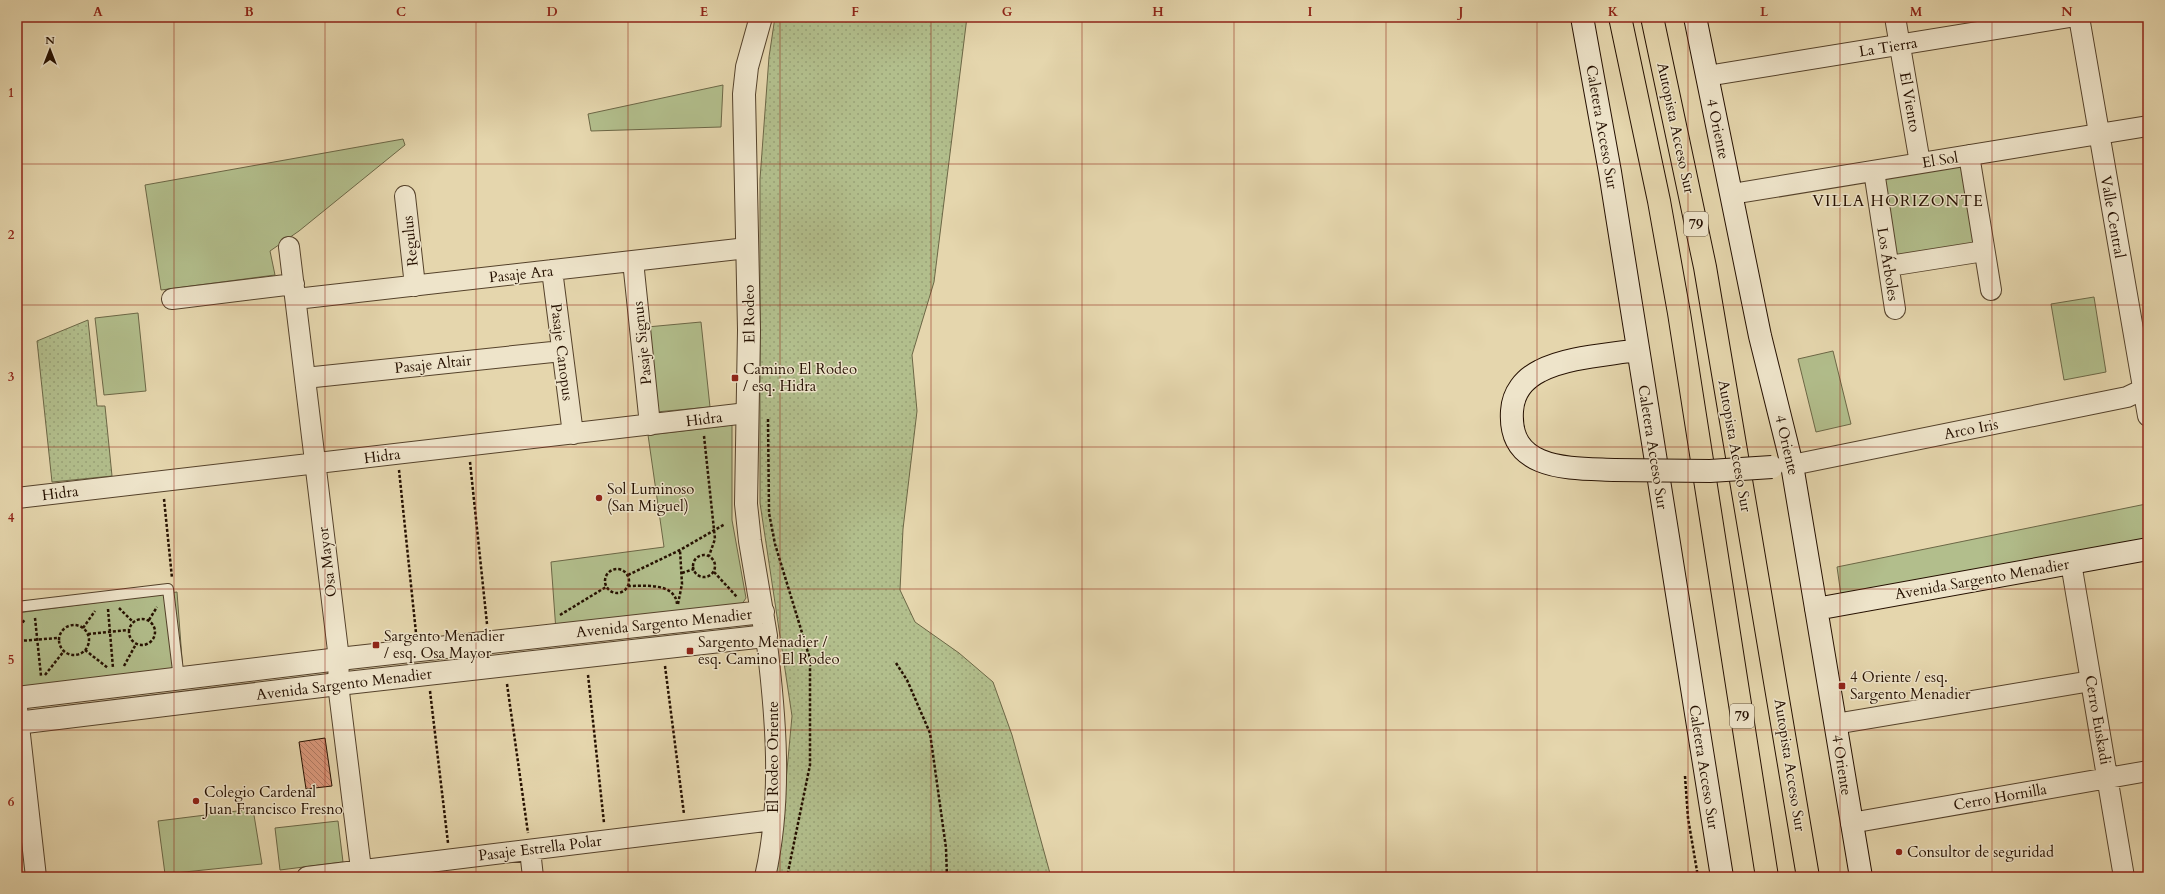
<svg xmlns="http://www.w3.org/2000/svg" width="2165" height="894" font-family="Cardo,serif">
	<defs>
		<pattern id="grass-dots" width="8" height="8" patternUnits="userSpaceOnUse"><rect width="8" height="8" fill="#b2be8c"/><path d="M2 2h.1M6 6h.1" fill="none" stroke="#99a277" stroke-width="1.8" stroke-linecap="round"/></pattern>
		<pattern id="building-back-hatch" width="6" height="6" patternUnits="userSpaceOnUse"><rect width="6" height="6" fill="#db997d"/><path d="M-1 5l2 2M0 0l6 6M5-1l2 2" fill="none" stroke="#b17b64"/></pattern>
	</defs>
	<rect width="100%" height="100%" fill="#e5d6ad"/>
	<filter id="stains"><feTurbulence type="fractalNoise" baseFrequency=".005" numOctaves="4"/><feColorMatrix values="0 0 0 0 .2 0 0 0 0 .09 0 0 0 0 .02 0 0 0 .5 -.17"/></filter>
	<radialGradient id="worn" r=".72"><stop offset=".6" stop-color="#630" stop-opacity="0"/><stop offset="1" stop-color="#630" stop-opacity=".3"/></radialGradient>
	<path fill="url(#grass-dots)" stroke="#6c6746" d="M775,17h192l-33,265 -22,73 5,56 -14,118 -3,61 15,32 44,31 34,29 19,53 39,142h-277l6,-32 12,-129 -32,-213v-324l9,-122z
		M88,320l9,86h8l7,70 -60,6 -15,-141z"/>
	<path fill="#b2be8c" stroke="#6c6746" d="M723,85l-2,42 -130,4 -3,-17z
		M403,139l2,6 -106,86 -29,20 5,24 -114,15 -16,-105z
		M1962,164l14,82 -79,14 -15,-82z
		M2094,297l12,75 -42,8 -13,-76z
		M138,313l8,78 -42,4 -9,-77z
		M701,322l9,85 -54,5 -9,-85z
		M1833,351l18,73 -35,8 -18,-73z
		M732,425v95l14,78 -6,9 -184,24 -5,-69 113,-15 -16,-112z
		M2146,504l2,36 -307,55 -4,-28z
		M177,592l6,80 -166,18v-77z
		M253,809l9,55 -97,10 -7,-53z
		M338,821l5,41 -63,8 -5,-42z"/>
	<path fill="url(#building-back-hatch)" stroke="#251000" d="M325,738l7,48 -26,3 -7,-47z"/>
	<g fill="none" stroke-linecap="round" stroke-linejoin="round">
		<g stroke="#55422b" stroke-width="12">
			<path id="service" d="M17,607l151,-18 11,90"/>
		</g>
		<g stroke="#55422b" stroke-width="22">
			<path id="minor" d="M1895,17l25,146
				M2079,17l69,399
				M1707,76l363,-59
				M1969,155l22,135
				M1874,171l21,138
				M1732,194l416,-68
				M405,196l10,90
				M289,247l50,412 -1,25 24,193
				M633,261l17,164
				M1889,266l95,-15
				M552,270l21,164
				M172,299l122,-15
				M296,299l451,-51
				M305,378l257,-27
				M1792,465l335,-68 21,-10
				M17,498l730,-85
				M2071,563l53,314
				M17,708l19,169
				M1835,724l256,-43
				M1851,823l297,-52
				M530,850l3,27
				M307,877l466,-57
				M765,877c18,-79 11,-161 1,-241"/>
		</g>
		<g stroke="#55422b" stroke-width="24">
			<path id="tertiary" d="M17,698l322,-39 424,-47
				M17,723l321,-39 428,-48 -16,-95 -4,-37 3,-174 -5,-236 3,-27 14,-50"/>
		</g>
		<g stroke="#251000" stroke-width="24">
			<path id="secondary" d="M1582,17l28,155 112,705
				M1695,17l65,319 32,129 69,412
				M1614,470c-42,-2 -106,2 -102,-59 1,-18 12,-32 28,-40 26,-14 67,-16 97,-21
				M1816,609l332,-60"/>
		</g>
		<g stroke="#251000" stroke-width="24">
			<path id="motorway" d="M1620,17l39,184 20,112 88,564
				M1652,17l53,250 103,610"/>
		</g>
		<path stroke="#251000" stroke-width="2.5" stroke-dasharray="3 2" stroke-linecap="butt" d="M768,419l1,94 6,31 35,115v106l-23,112
			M704,436l11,103 -6,17
			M470,462l17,162
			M399,470l17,163
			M164,499l8,79
			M693 566a11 11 0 1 1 22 0a11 11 0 1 1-22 0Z
			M605 581a12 12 0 1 1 24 0a12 12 0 1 1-24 0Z
			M714,572l23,25
			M682,573l12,-4
			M628,575l52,-25 45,-26
			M628,586c15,0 47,-4 49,18
			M678,604l4,-20 -2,-34
			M119,608l14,14
			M108,609l5,59
			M560,615l46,-28
			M35,618l6,58
			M129 632a13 13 0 1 1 26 0a13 13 0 1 1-26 0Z
			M149,620l8,-13
			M59 640a15 15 0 1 1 30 0a15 15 0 1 1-30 0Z
			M83,628l12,-17
			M17,631l8,-12
			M88,634l41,-4
			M17,638l4,10 -4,9
			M19,641l39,-3
			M85,650l23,18
			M896,663l11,17 23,53 16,115 1,29
			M124,666l12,-22
			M665,666l19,148
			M45,675l19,-24
			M588,675l16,148
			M507,684l21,149
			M430,691l18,152
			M1685,776l3,42 10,59"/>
		<use href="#service" stroke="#eee4ca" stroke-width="10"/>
		<use href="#minor" stroke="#eee4ca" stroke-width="20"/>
		<use href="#tertiary" stroke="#eee4ca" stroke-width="22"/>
		<use href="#secondary" stroke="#eee4ca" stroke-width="22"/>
		<use href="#motorway" stroke="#e5d6ad" stroke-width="22"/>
		<g stroke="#251000" stroke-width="24" stroke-linecap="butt">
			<path id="secondary-bridge" d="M1614,470l96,1 62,-4"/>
		</g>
		<use href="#secondary-bridge" stroke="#eee4ca" stroke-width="22"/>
	</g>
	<path fill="none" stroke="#8f2418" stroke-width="1" stroke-opacity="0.55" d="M174,17v860M325,17v860M476,17v860M628,17v860M780,17v860M931,17v860M1082,17v860M1234,17v860M1386,17v860M1537,17v860M1688,17v860M1840,17v860M1992,17v860M17,164h2131M17,305h2131M17,447h2131M17,589h2131M17,730h2131"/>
	<g fill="#8f2418" stroke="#eee4ca" stroke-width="1.5">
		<rect x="731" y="374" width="8" height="8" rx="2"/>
		<circle cx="599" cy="498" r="4"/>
		<rect x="372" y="641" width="8" height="8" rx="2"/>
		<rect x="686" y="647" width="8" height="8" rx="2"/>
		<rect x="1838" y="682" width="8" height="8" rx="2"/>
		<circle cx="196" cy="801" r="4"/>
		<circle cx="1899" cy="852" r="4"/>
	</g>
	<g text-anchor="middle" stroke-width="3" stroke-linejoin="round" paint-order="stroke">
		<g fill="#eee4ca" stroke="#61503d" stroke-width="1">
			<rect x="1684" y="212" width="24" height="24" rx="3"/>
			<rect x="1730" y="704" width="24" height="24" rx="3"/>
		</g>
		<g font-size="14" font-weight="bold" fill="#251000">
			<text x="1696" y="229">79</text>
			<text x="1742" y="721">79</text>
		</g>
		<g font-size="15" fill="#251000" stroke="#eee4ca">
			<text transform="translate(1888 47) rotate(-9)" y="5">La Tierra</text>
			<text transform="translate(1910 102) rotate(80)" y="5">El Viento</text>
			<text transform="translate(1602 127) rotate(80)" y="5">Caletera Acceso Sur</text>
			<text transform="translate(1676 128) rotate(78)" y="5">Autopista Acceso Sur</text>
			<text transform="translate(1718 129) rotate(78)" y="5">4 Oriente</text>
			<text transform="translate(1940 160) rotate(-9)" y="5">El Sol</text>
			<text transform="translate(2113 217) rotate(80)" y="5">Valle Central</text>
			<text transform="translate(410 241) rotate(-96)" y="5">Regulus</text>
			<text transform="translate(1888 264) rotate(81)" y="5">Los Árboles</text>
			<text transform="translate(521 274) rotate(-6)" y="5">Pasaje Ara</text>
			<text transform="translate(749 314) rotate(-91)" y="5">El Rodeo</text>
			<text transform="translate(642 343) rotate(-96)" y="5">Pasaje Signus</text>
			<text transform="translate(562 352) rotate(83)" y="5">Pasaje Canopus</text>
			<text transform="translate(433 364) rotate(-6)" y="5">Pasaje Altair</text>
			<text transform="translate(704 419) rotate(-7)" y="5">Hidra</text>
			<text transform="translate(1971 429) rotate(-11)" y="5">Arco Iris</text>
			<text transform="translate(1787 445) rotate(77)" y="5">4 Oriente</text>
			<text transform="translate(1735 446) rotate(80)" y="5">Autopista Acceso Sur</text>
			<text transform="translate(1653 447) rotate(81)" y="5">Caletera Acceso Sur</text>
			<text transform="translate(382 456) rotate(-7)" y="5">Hidra</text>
			<text transform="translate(60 493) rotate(-7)" y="5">Hidra</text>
			<text transform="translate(327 562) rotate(-97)" y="5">Osa Mayor</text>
			<text transform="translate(1982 579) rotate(-10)" y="5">Avenida Sargento Menadier</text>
			<text transform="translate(664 623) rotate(-6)" y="5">Avenida Sargento Menadier</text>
			<text transform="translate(344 684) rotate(-7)" y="5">Avenida Sargento Menadier</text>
			<text transform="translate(2098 720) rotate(80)" y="5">Cerro Euskadi</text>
			<text transform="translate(773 757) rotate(-90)" y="5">El Rodeo Oriente</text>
			<text transform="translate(1790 765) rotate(81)" y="5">Autopista Acceso Sur</text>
			<text transform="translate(1842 765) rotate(81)" y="5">4 Oriente</text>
			<text transform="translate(1704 767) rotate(81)" y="5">Caletera Acceso Sur</text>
			<text transform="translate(2000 797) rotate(-10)" y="5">Cerro Hornilla</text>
			<text transform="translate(540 848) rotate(-7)" y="5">Pasaje Estrella Polar</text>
		</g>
		<g font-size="15" fill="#251000" stroke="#eee4ca" text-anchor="start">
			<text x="743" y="374">Camino El Rodeo<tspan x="743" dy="17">/ esq. Hidra</tspan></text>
			<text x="607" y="494">Sol Luminoso<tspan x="607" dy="17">(San Miguel)</tspan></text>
			<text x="384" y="641">Sargento Menadier<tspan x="384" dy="17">/ esq. Osa Mayor</tspan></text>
			<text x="698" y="647">Sargento Menadier /<tspan x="698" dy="17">esq. Camino El Rodeo</tspan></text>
			<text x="1850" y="682">4 Oriente / esq.<tspan x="1850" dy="17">Sargento Menadier</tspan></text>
			<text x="204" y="797">Colegio Cardenal<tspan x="204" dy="17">Juan Francisco Fresno</tspan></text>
			<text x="1907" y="857">Consultor de seguridad</text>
		</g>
		<g font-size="16" letter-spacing="1" fill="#251000" stroke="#eee4ca">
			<text x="1898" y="206">VILLA HORIZONTE</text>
		</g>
	</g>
	<rect width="2165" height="894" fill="none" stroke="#e5d6ad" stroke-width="44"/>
	<g transform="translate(50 50)" stroke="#eee4ca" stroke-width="3" paint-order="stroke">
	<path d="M0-3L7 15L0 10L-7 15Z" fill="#251000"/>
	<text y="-6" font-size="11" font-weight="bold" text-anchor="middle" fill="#251000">N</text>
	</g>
	<rect x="22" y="22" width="2121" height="850" fill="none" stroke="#8f2418" stroke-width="1.5"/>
	<g font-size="13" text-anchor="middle" font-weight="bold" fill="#8f2418">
		<text x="98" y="16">A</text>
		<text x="249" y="16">B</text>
		<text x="401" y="16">C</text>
		<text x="552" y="16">D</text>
		<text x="704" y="16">E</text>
		<text x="855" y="16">F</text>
		<text x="1007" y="16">G</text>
		<text x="1158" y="16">H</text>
		<text x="1310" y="16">I</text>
		<text x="1461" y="16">J</text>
		<text x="1613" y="16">K</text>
		<text x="1764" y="16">L</text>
		<text x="1916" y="16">M</text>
		<text x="2067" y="16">N</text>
		<text x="11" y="97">1</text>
		<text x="11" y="239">2</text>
		<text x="11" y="381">3</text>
		<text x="11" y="522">4</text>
		<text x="11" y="664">5</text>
		<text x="11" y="806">6</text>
	</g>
	<rect width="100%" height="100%" filter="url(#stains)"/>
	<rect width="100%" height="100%" fill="url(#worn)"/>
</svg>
